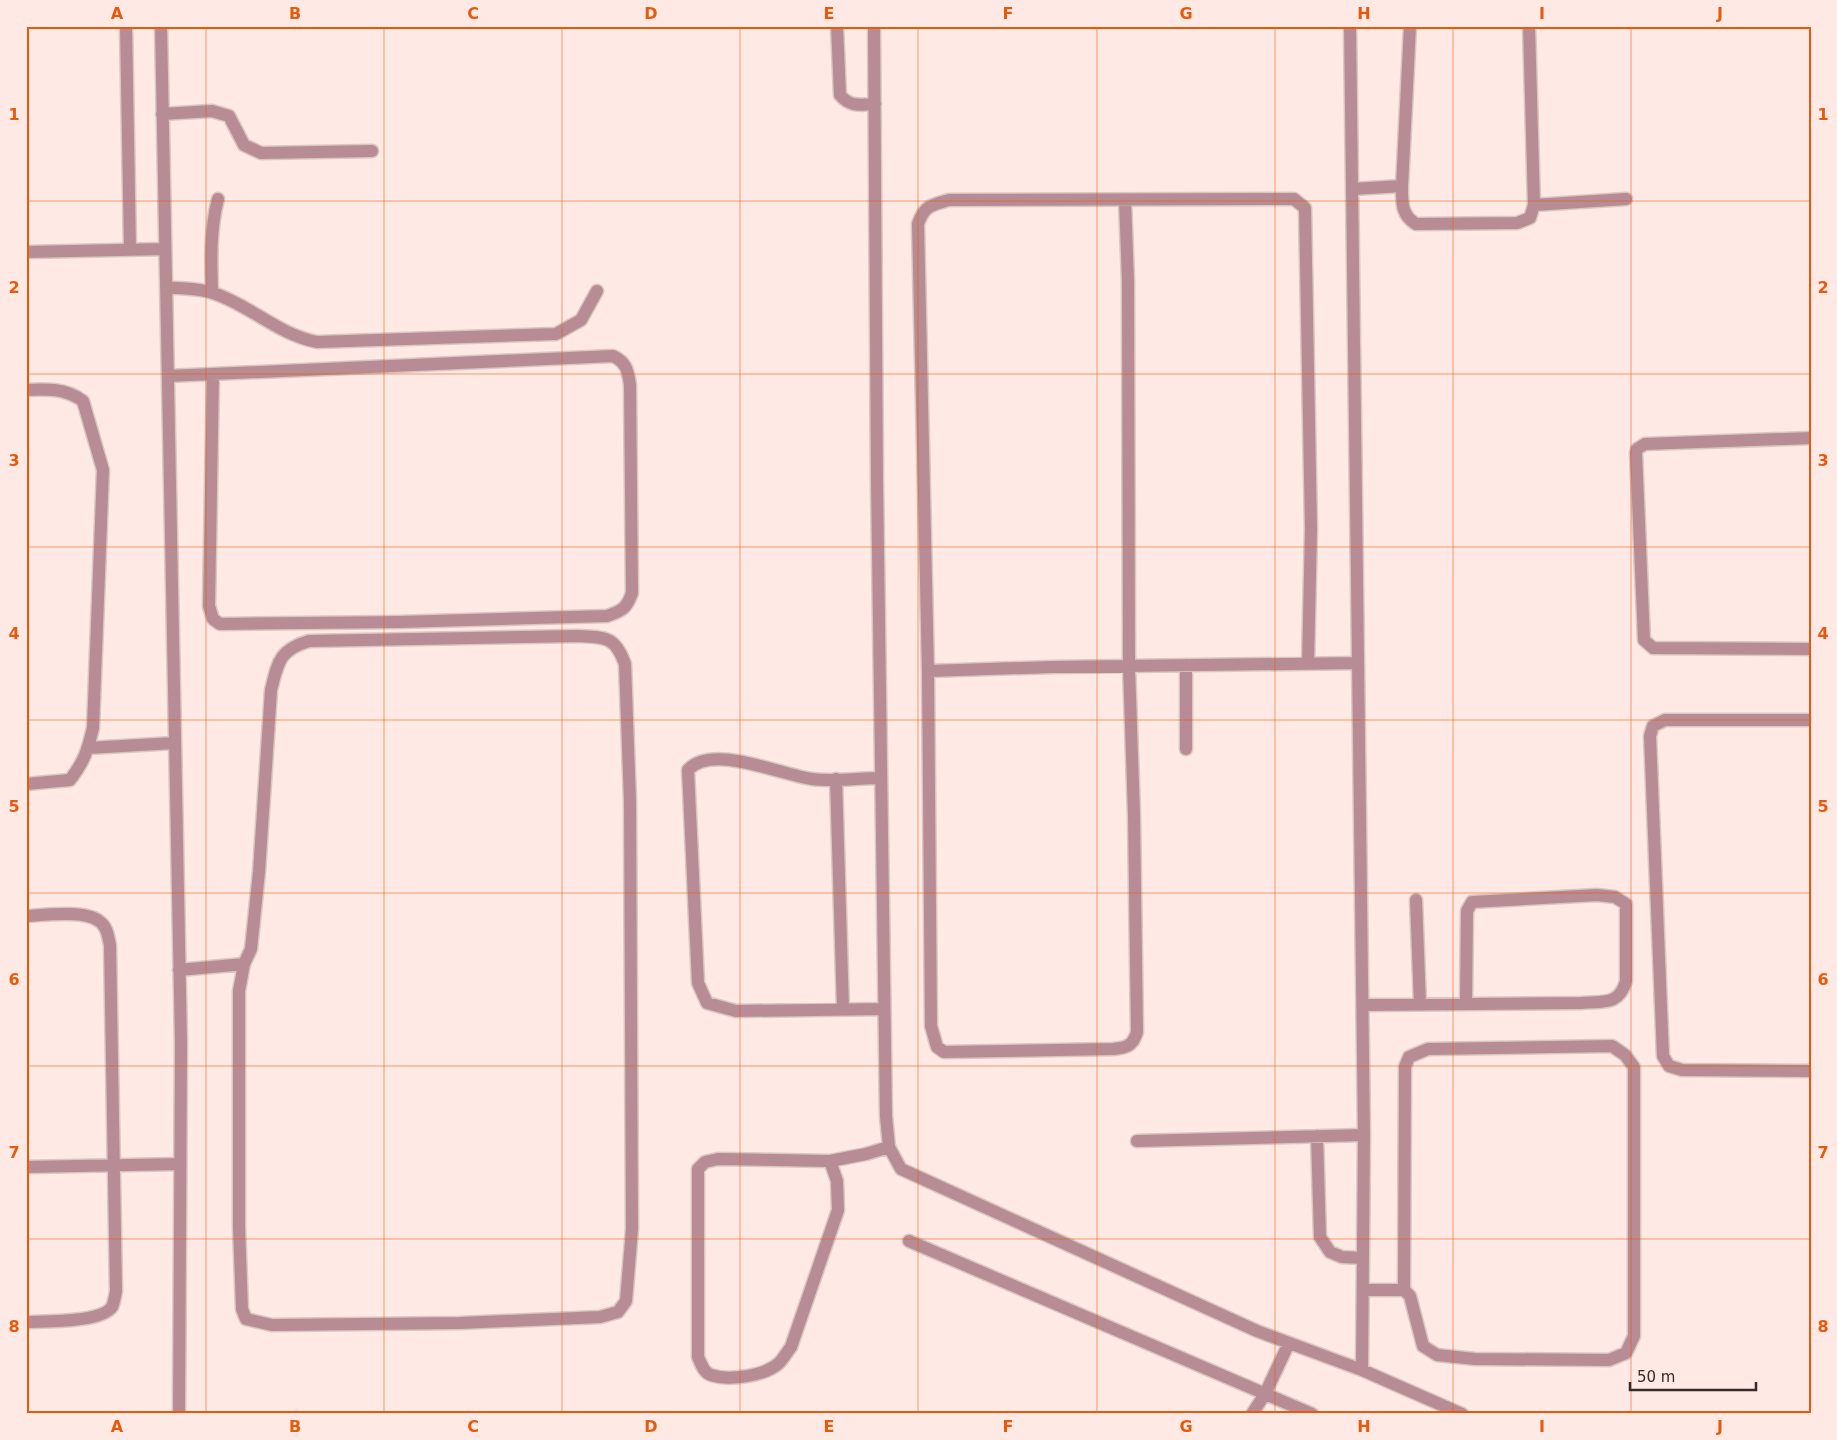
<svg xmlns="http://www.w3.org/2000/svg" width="1837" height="1440" font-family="'DejaVu Sans',sans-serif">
	<rect width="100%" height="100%" fill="#ffe9e4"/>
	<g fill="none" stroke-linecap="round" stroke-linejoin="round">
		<g stroke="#dbc7c2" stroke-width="15">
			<path id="minor" d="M126,26l4,223
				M161,26l20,1018 -2,370
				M837,26l3,69c10,12 20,10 35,9
				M874,26l3,455 9,635 3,31 12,22 356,162 105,39 100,44
				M1350,26l14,1109 -2,235
				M162,114l50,-3 17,5 15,29 17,8 111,-2
				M1402,186l8,-160
				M1352,189l50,-3c0,16 -1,29 14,38l101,-1 13,-5 4,-13 -5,-179
				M1125,200l3,81 1,385 5,149 3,217c-4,14 -11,16 -24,17l-169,3 -7,-5 -6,-21 -3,-355 -10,-447c6,-18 13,-19 31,-24l345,-1 11,9 6,321 -3,135
				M1534,205l92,-6
				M26,252l139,-3
				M166,287c15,2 33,1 47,6 37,12 64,41 104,49l239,-8 25,-14 16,-29
				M212,292c-1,-31 -2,-63 6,-93
				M168,376l445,-20c13,6 15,14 17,29l2,208c-5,15 -10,18 -25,23l-208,6 -179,2 -7,-5 -4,-13 4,-232
				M26,390c21,-1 39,-2 57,11l20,69 -10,258c-6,24 -8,32 -23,52l-44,4
				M1811,438l-166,6 -8,5 -1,4 8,187 9,8 158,1
				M578,636c27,1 37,0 47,28l5,137 2,428 -6,72 -8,11 -18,5 -140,6 -188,2 -26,-6 -4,-10 -3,-82v-236l5,-27 7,-15 8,-77 12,-182c7,-28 8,-40 38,-49z
				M1186,665v84
				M928,671l124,-4 306,-4
				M1811,720h-146l-12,6 -3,10 13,320 6,10 13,4 129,1
				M88,748l86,-5
				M881,778c-22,0 -47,4 -69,1 -31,-4 -100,-36 -124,-9l10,213 9,20 29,8 148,-2
				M836,779l7,230
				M1416,900l4,104
				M26,916c18,-1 59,-6 73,5 8,5 9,15 11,24l6,346c-1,5 -2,12 -4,16 -12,16 -67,14 -86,15
				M179,970l65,-6
				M1363,1005l218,-2c22,-2 38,3 45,-22v-77l-11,-7 -18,-2 -125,7 -5,9 -1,92
				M1317,1136l3,101 10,15 12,5 21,1
				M1137,1141l227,-6
				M830,1161l7,20 1,29 -47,137c-4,5 -8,12 -12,16 -14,13 -50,18 -68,12 -7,-2 -10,-11 -13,-18v-188l7,-7 13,-3 112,2 36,-7 23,-7
				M26,1167l154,-3
				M909,1241l403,173
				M1363,1290h41l6,6 13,50 14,9 38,4 134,1 17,-7 8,-17v-269l-9,-12 -13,-9 -184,3 -19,8 -4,10 -1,223
				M1252,1414l13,-20 24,-51"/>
		</g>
		<use href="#minor" stroke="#b78c95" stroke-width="12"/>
	</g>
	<path fill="none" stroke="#e8590c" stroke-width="1" stroke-opacity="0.55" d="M206,26v1388M384,26v1388M562,26v1388M740,26v1388M918,26v1388M1097,26v1388M1275,26v1388M1453,26v1388M1631,26v1388M26,201h1785M26,374h1785M26,547h1785M26,720h1785M26,893h1785M26,1066h1785M26,1239h1785"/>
	<rect width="1837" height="1440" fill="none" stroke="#ffe9e4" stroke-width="55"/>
	<path d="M1630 1382v8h126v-8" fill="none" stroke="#372a27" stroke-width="2.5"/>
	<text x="1637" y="1382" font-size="15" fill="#372a27" stroke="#ffe9e4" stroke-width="4" paint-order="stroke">50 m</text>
	<rect x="28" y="28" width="1782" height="1384" fill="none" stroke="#e8590c" stroke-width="2"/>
	<g font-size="16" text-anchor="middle" font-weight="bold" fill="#e8590c">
		<text x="117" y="19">A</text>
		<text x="295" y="19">B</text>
		<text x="473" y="19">C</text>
		<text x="651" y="19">D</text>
		<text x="829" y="19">E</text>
		<text x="1008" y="19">F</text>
		<text x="1186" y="19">G</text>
		<text x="1364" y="19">H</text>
		<text x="1542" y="19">I</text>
		<text x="1720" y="19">J</text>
		<text x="14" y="120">1</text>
		<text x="1823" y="120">1</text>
		<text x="14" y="293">2</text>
		<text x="1823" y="293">2</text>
		<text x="14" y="466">3</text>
		<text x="1823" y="466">3</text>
		<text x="14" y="639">4</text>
		<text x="1823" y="639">4</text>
		<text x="14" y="812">5</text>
		<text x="1823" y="812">5</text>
		<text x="14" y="985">6</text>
		<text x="1823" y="985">6</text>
		<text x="14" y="1158">7</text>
		<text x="1823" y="1158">7</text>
		<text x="14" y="1332">8</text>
		<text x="1823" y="1332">8</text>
		<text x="117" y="1432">A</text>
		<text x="295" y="1432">B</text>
		<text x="473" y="1432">C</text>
		<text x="651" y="1432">D</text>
		<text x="829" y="1432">E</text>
		<text x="1008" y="1432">F</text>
		<text x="1186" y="1432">G</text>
		<text x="1364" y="1432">H</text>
		<text x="1542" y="1432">I</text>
		<text x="1720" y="1432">J</text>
	</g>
</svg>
